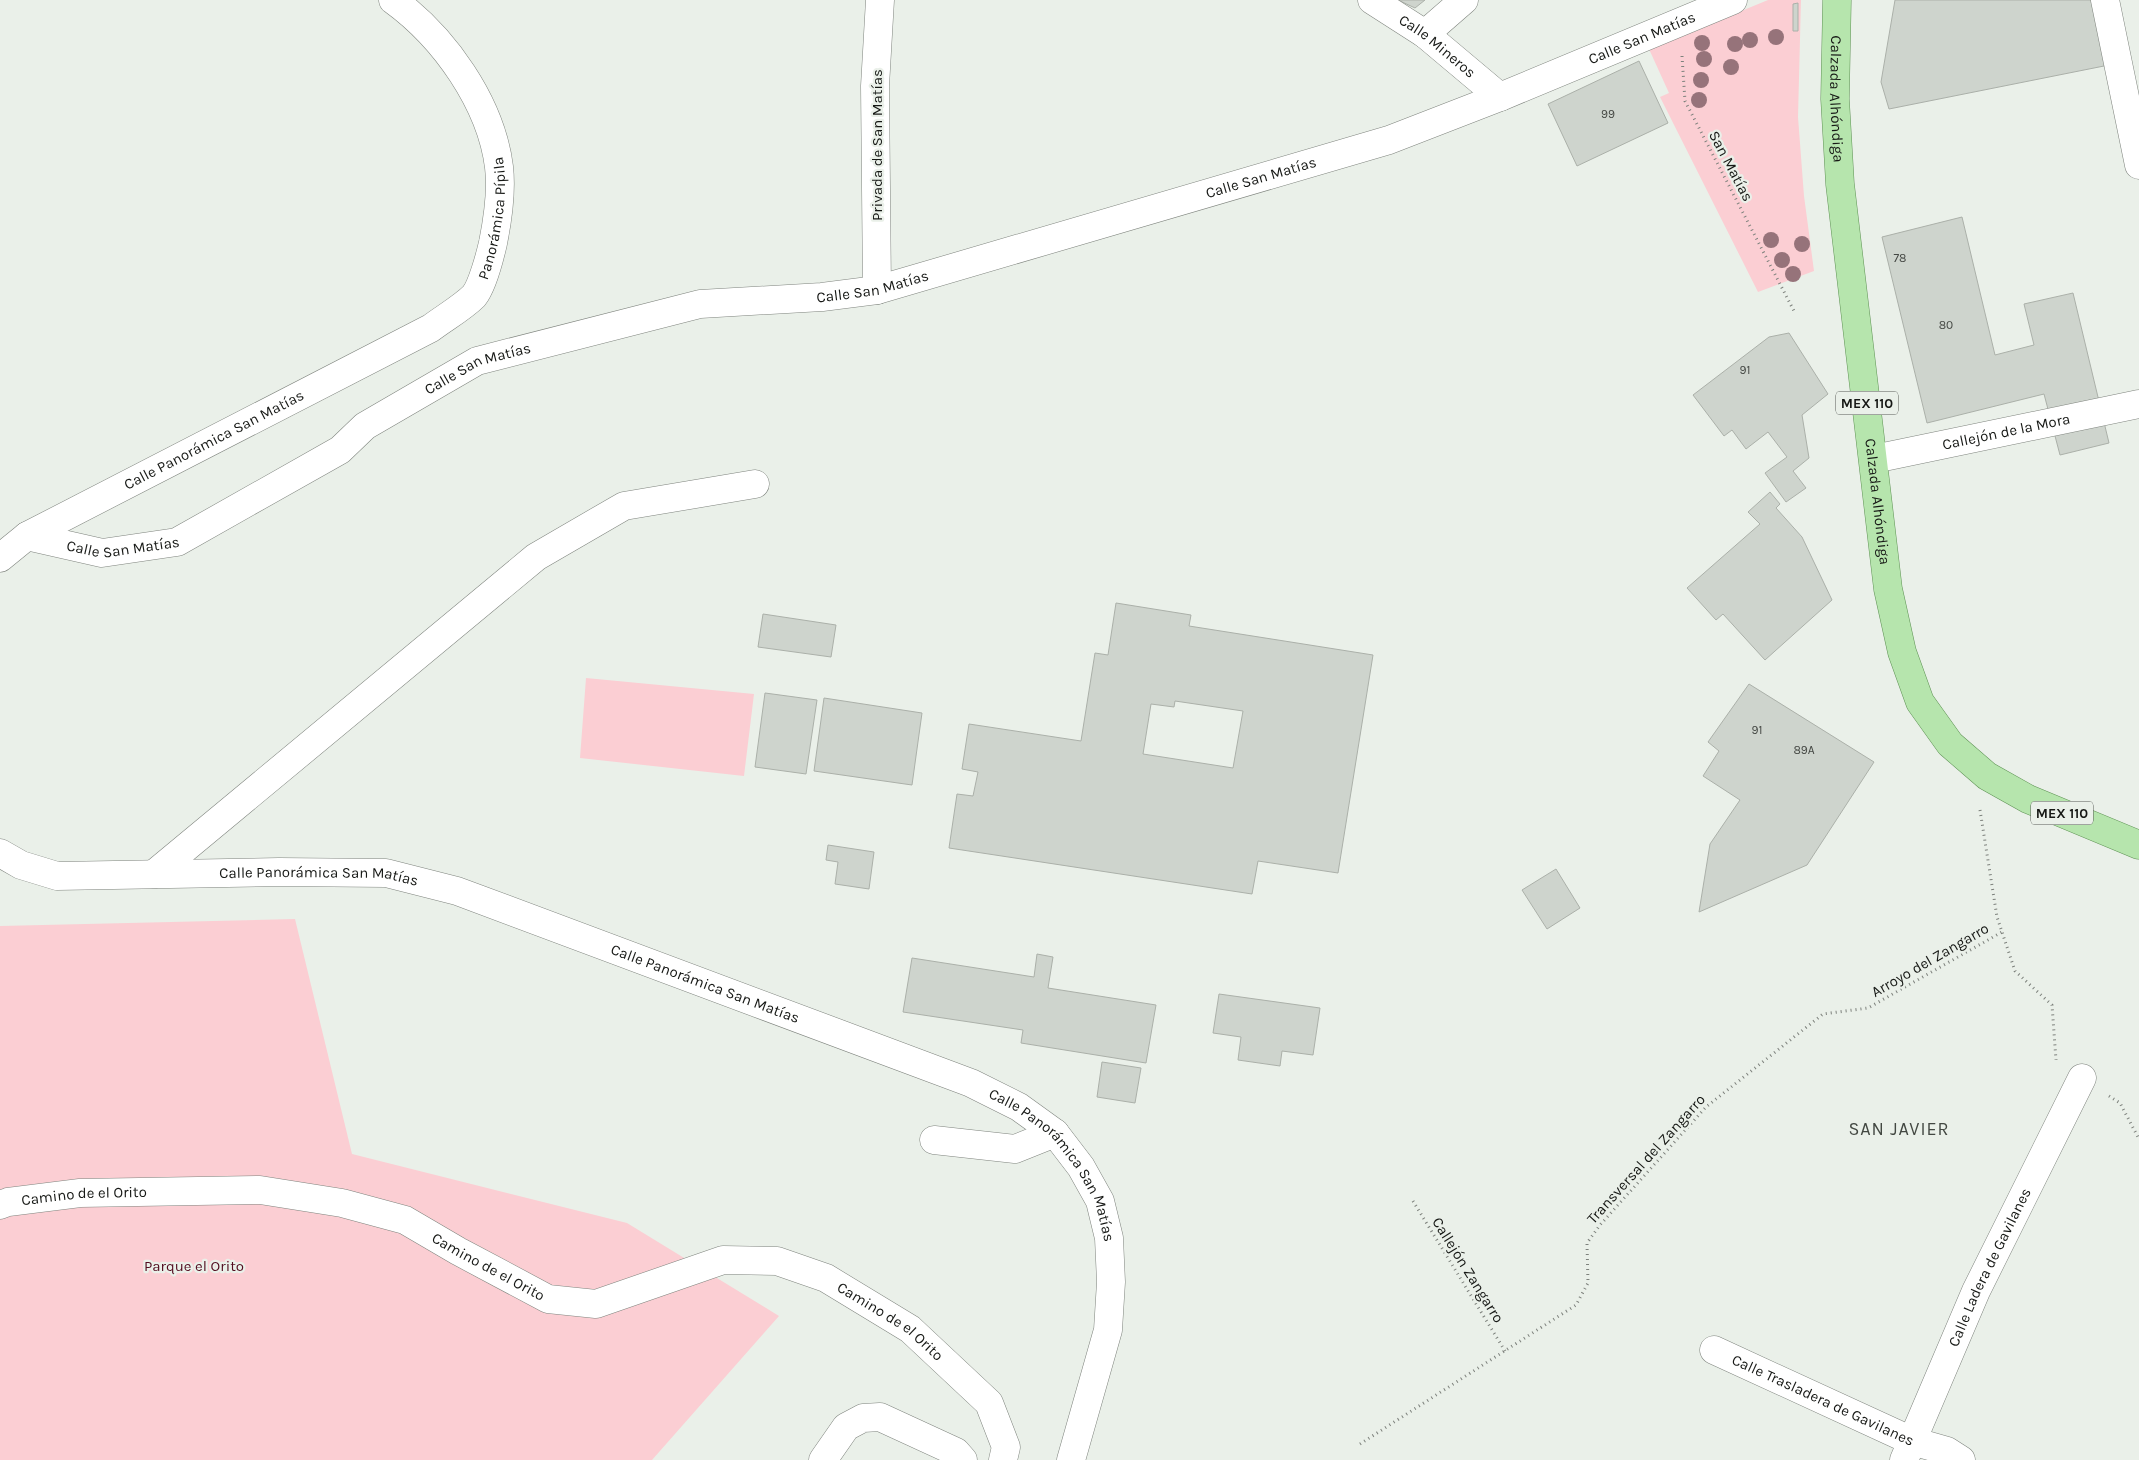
<svg xmlns="http://www.w3.org/2000/svg" width="2139" height="1460" font-family="Karla,sans-serif">
	<rect width="100%" height="100%" fill="#eaf0e9"/>
	<path fill="#fbced3" d="M1768,0h33l-3,117 6,79 10,75 -56,21 -98,-195 9,-4 -20,-44z
		M586,678l168,16 -10,82 -164,-18z
		M295,919l57,235 275,69 152,93 -127,144h-652v-534z"/>
	<path fill="#ced4cd" stroke="#abb0a9" fill-rule="evenodd" d="M1398,0h27l-10,8z
		M1895,0h206l13,64 -225,45 -8,-27z
		M1798,3v28h-5v-27z
		M1639,61l29,62 -91,43 -29,-62z
		M1962,217l33,138 39,-10 -10,-41 49,-11 36,150 -49,12 -16,-61 -117,29 -45,-186z
		M1789,333l39,61 -26,21 7,43 -16,13 13,17 -20,14 -21,-29 22,-16 -19,-25 -22,17 -14,-19 -8,6 -31,-41 76,-58z
		M1770,492l10,12 -4,4 26,29 30,63 -67,60 -42,-46 -7,6 -29,-32 73,-64 -12,-12z
		M1116,603l75,12 -2,11 184,29 -35,218 -80,-12 -6,33 -303,-46 8,-54 16,2 5,-24 -16,-3 7,-45 112,17 14,-88 13,2zM1175,701l68,10 -10,57 -90,-14 8,-50 23,3z
		M763,614l73,11 -5,32 -73,-10z
		M1749,684l125,78 -67,103 -108,47 11,-68 30,-44 -37,-24 16,-25 -11,-9z
		M765,693l52,7 -11,74 -51,-7z
		M824,698l98,15 -10,72 -98,-14z
		M828,845l46,7 -5,37 -34,-5 3,-22 -12,-2z
		M1556,869l24,39 -33,21 -25,-39z
		M1037,954l16,3 -5,31 108,17 -10,58 -125,-20 2,-13 -120,-18 9,-54 122,19z
		M1219,994l101,14 -7,47 -31,-4 -2,15 -42,-6 3,-23 -28,-4z
		M1102,1062l39,6 -6,35 -38,-6z"/>
	<g fill="none" stroke-linecap="round" stroke-linejoin="round">
		<g stroke="#7f847e" stroke-width="29">
			<g id="minor">
				<path id="s1" d="M1372,0l53,34 75,63"/>
				<path d="M2105,0l34,165"/>
				<path d="M1425,34l39,-34"/>
				<path d="M877,290l-2,-204 5,-86"/>
				<path id="s2" d="M1874,459l265,-55"/>
				<path id="s3" d="M27,536l75,17 75,-11 163,-92 25,-24 112,-65 223,-57 122,-7 55,-7 512,-150 111,-43 233,-97"/>
				<path id="s4" d="M0,558l27,-22 404,-208c13,-10 31,-20 43,-32 8,-10 16,-40 19,-53 5,-25 9,-51 6,-76 -8,-64 -55,-130 -106,-167"/>
				<path id="s5" d="M0,853l21,12 36,11 222,-4 107,1 71,18 514,192 48,24 36,26 26,34 19,34 9,37 2,44 -3,48 -37,130"/>
				<path d="M154,874l382,-317 88,-51 131,-22"/>
				<path d="M934,1140l81,9 40,-16"/>
				<path id="s6" d="M0,1205l8,-3 72,-9 180,-3 82,13 63,17 53,31 90,48 48,5 127,-44 54,1 49,17 84,51 79,74 17,44 -3,13"/>
				<path id="s7" d="M1714,1350l198,91 35,10 14,9"/>
				<path d="M823,1460l23,-33 17,-9 17,-1 76,35 7,8"/>
				<path id="s8" d="M1904,1460l72,-169 106,-213"/>
			</g>
		</g>
		<g stroke="#5f9255" stroke-width="29">
			<g id="major">
				<path id="s9" d="M1837,0l-2,99 5,85 48,405 14,63 18,50 30,42 37,32 41,23 111,46"/>
			</g>
		</g>
		<path stroke="#7d817c" stroke-width="3" stroke-dasharray="1 4" stroke-linecap="butt" d="M1682,56l3,45 109,210
			M1980,810l17,107 18,54 37,34 4,55
			M2109,1096l11,7 19,36
			M1413,1201l92,150
			M1360,1444l216,-139 12,-22 -1,-40 13,-18 106,-118 117,-93 45,-6 134,-76"/>
		<use href="#minor" stroke="#fff" stroke-width="28"/>
		<use href="#major" stroke="#b6e5ad" stroke-width="28"/>
	</g>
	<g fill="#96737a">
		<circle cx="1776" cy="37" r="8"/>
		<circle cx="1750" cy="40" r="8"/>
		<circle cx="1702" cy="43" r="8"/>
		<circle cx="1735" cy="44" r="8"/>
		<circle cx="1704" cy="59" r="8"/>
		<circle cx="1731" cy="67" r="8"/>
		<circle cx="1701" cy="80" r="8"/>
		<circle cx="1699" cy="100" r="8"/>
		<circle cx="1771" cy="240" r="8"/>
		<circle cx="1802" cy="244" r="8"/>
		<circle cx="1782" cy="260" r="8"/>
		<circle cx="1793" cy="274" r="8"/>
	</g>
	<g text-anchor="middle" stroke-width="4.5" stroke-linejoin="round" paint-order="stroke">
		<g font-size="12" fill="#444743">
			<text x="1608" y="118">99</text>
			<text x="1900" y="262">78</text>
			<text x="1946" y="329">80</text>
			<text x="1745" y="374">91</text>
			<text x="1757" y="734">91</text>
			<text x="1804" y="754">89A</text>
		</g>
		<g fill="#eaf0e9" stroke="#565955" stroke-width="1">
			<rect x="1836" y="391.5" width="62" height="23" rx="4"/>
			<rect x="2031" y="801.5" width="62" height="23" rx="4"/>
		</g>
		<g font-size="14" font-weight="bold" fill="#161815">
			<text x="1867" y="408">MEX 110</text>
			<text x="2062" y="818">MEX 110</text>
		</g>
		<g font-size="15" fill="#161815" stroke="#eaf0e9">
			<text dy="5" stroke="none"><textPath href="#s3" startOffset="1718">Calle San Matías</textPath></text>
			<text dy="5" stroke="none"><textPath href="#s1" startOffset="80">Calle Mineros</textPath></text>
			<text dy="5" stroke="none"><textPath href="#s9" startOffset="99">Calzada Alhóndiga</textPath></text>
			<text transform="translate(877 145) rotate(-90)" y="5">Privada de San Matías</text>
			<text transform="translate(1731 166) rotate(62)" y="5">San Matías</text>
			<text dy="5" stroke="none"><textPath href="#s3" startOffset="1312">Calle San Matías</textPath></text>
			<text dy="5" stroke="none"><textPath href="#s4" startOffset="624">Panorámica Pípila</textPath></text>
			<text dy="5" stroke="none"><textPath href="#s3" startOffset="908">Calle San Matías</textPath></text>
			<text dy="5" stroke="none"><textPath href="#s3" startOffset="502">Calle San Matías</textPath></text>
			<text dy="5" stroke="none"><textPath href="#s2" startOffset="135">Callejón de la Mora</textPath></text>
			<text dy="5" stroke="none"><textPath href="#s4" startOffset="245">Calle Panorámica San Matías</textPath></text>
			<text dy="5" stroke="none"><textPath href="#s9" startOffset="504">Calzada Alhóndiga</textPath></text>
			<text dy="5" stroke="none"><textPath href="#s3" startOffset="98">Calle San Matías</textPath></text>
			<text dy="5" stroke="none"><textPath href="#s5" startOffset="324">Calle Panorámica San Matías</textPath></text>
			<text transform="translate(1930 960) rotate(-30)" y="5">Arroyo del Zangarro</text>
			<text dy="5" stroke="none"><textPath href="#s5" startOffset="729">Calle Panorámica San Matías</textPath></text>
			<text transform="translate(1646 1159) rotate(-48)" y="5">Transversal del Zangarro</text>
			<text dy="5" stroke="none"><textPath href="#s5" startOffset="1134">Calle Panorámica San Matías</textPath></text>
			<text dy="5" stroke="none"><textPath href="#s6" startOffset="85">Camino de el Orito</textPath></text>
			<text dy="5" stroke="none"><textPath href="#s6" startOffset="505">Camino de el Orito</textPath></text>
			<text dy="5" stroke="none"><textPath href="#s8" startOffset="211">Calle Ladera de Gavilanes</textPath></text>
			<text transform="translate(1468 1270) rotate(58)" y="5">Callejón Zangarro</text>
			<text dy="5" stroke="none"><textPath href="#s6" startOffset="939">Camino de el Orito</textPath></text>
			<text dy="5" stroke="none"><textPath href="#s7" startOffset="120">Calle Trasladera de Gavilanes</textPath></text>
		</g>
		<g font-size="15" fill="#520c1f" stroke="#eaf0e9">
			<text x="194" y="1271">Parque el Orito</text>
		</g>
		<g font-size="18" letter-spacing="1" fill="#434842" stroke="#eaf0e9">
			<text x="1899" y="1135">SAN JAVIER</text>
		</g>
	</g>
</svg>
